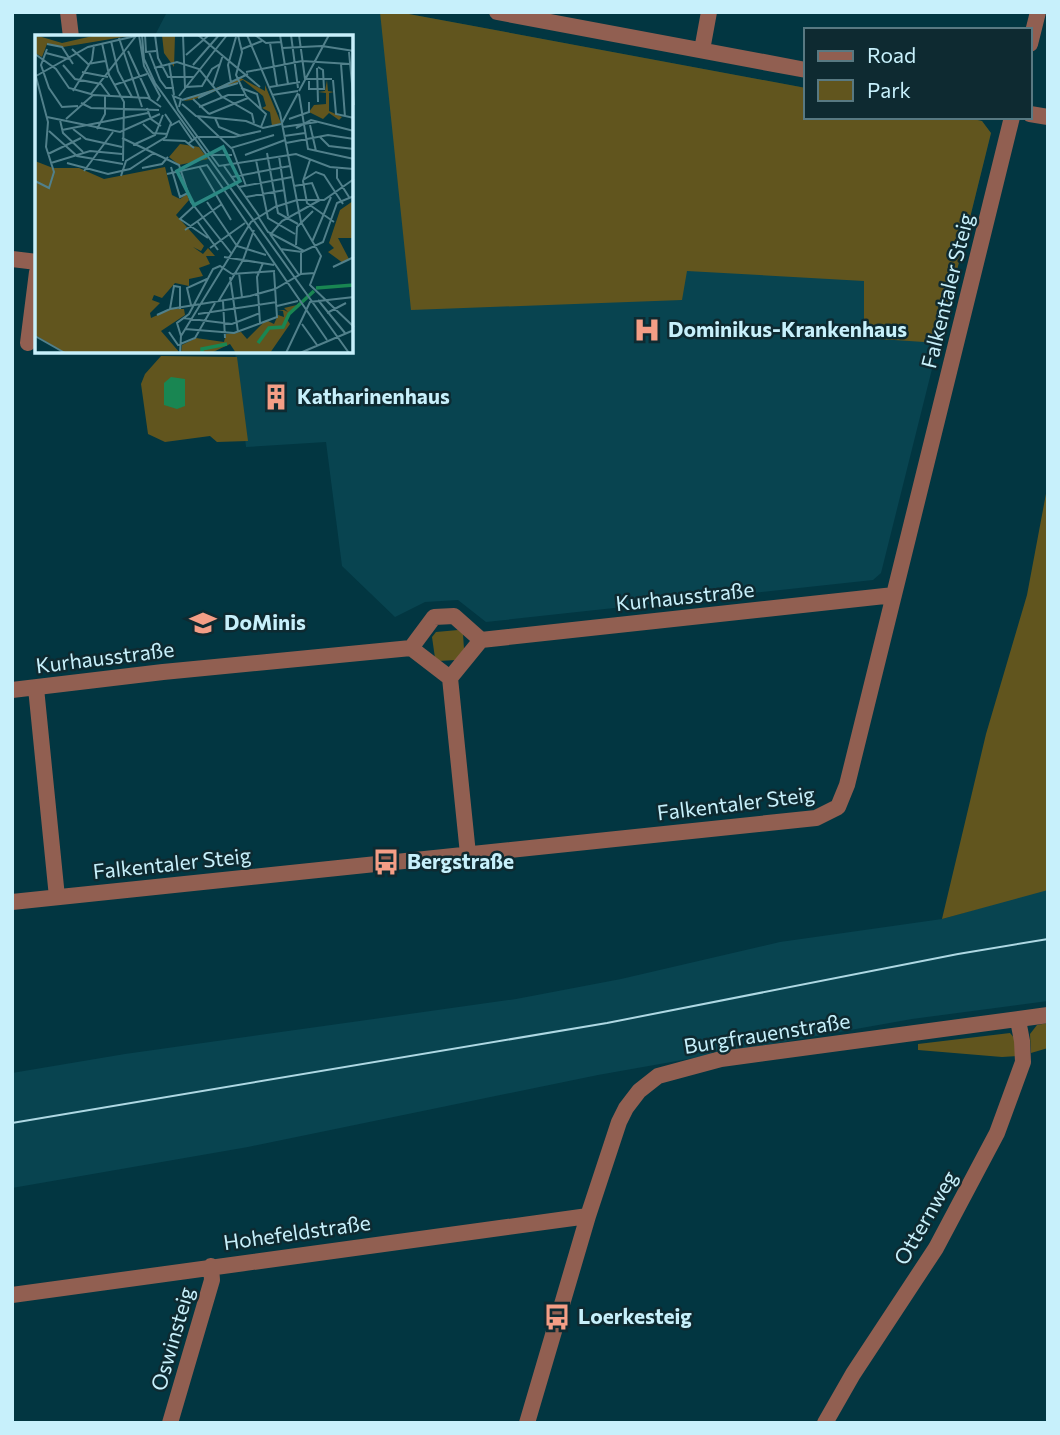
<svg xmlns="http://www.w3.org/2000/svg" width="1060" height="1435" font-family="Commissioner,sans-serif">
	<rect width="100%" height="100%" fill="#023641"/>
	<path fill="#084450" d="M167,12h231l408,76v29h158l18,4 9,12 -110,440 -8,7 -387,42 -28,-22 -33,2 -30,15 -53,-51 -16,-124 -80,5 -11,-95h117v-315h-198z
		M1043,890h5v111l-136,18 -314,56 -350,72 -236,41v-115l113,-19 391,-55 105,-20 159,-37 162,-23z"/>
	<path fill="#61551e" d="M380,12h18l408,76v29h158l18,4 9,12 -52,210 -75,-5v-57l-177,-10 -5,29 -271,10z
		M161,356l76,1 11,84 -31,1 -7,-6 -45,6 -17,-8 -7,-50 4,-10z
		M1048,483v407l-106,29 44,-185 41,-139z
		M458,630l5,4 1,15 -8,11 -17,1 -4,-3 -3,-21 4,-5z
		M1048,1023v25l-17,5 -1,-19 7,-9z
		M1010,1033l5,6 3,17 -16,1 -84,-7v-6z"/>
	<path fill="#198652" d="M171,377l14,2v27l-8,3 -13,-4v-22z"/>
	<g fill="none" stroke-linecap="round" stroke-linejoin="round">
		<path stroke="#915f51" stroke-width="16" d="M68,12l3,25
			M497,12l309,58
			M1030,44l8,-32
			M702,50l7,-38
			M1030,114l18,3
			M12,259l25,3
			M28,343l9,-71
			M411,648l23,-31 20,-1 27,24
			M450,678l31,-38 413,-45
			M450,678l18,176
			M36,688l21,209
			M12,690l151,-18 248,-24 39,30
			M12,902l804,-84 22,-11 9,-22 165,-668
			M12,1295l576,-79
			M170,1423l42,-143 -1,-14
			M527,1423l61,-207 31,-94 7,-14 13,-17 19,-15 63,-17 327,-44
			M825,1423l28,-49 83,-126 61,-115 26,-71 -1,-21 -4,-21"/>
		<path stroke="#aed8e3" stroke-width="2" d="M12,1123l595,-100 351,-69 90,-15"/>
	</g>
	<defs>
		<g id="hospital-bare" transform="scale(2.1)"><path d="M-5-5h3v3.5h4V-5h3V5h-3V1.5h-4V5h-3Z" fill="#f49e86" stroke="#0e2a31" stroke-width="2.5" paint-order="stroke"/></g>
		<g id="building-bare" transform="scale(2.1)"><path d="M-4-6H4V6H1V3H-1V6H-4ZM-2.5-4.3h1.7v1.8h-1.7ZM.8-4.3h1.7v1.8H.8ZM-2.5-1h1.7V.8h-1.7ZM.8-1h1.7V.8H.8Z" fill="#f49e86" stroke="#0e2a31" stroke-width="2.5" paint-order="stroke"/></g>
		<g id="school-bare" transform="scale(2.1)"><path d="M0-5L7-2L0 1L-7-2ZM-4 1L0 2.5L4 1V4Q0 6-4 4Z" fill="#f49e86" stroke="#0e2a31" stroke-width="2.5" paint-order="stroke"/></g>
		<g id="bus-bare" transform="scale(2.1)"><path d="M-5-6H5V4H4V6H2V4H-2V6H-4V4H-5ZM-3.5-4V0h7V-4ZM-3.5 1.2v1.5H-2V1.2ZM2 1.2v1.5H3.5V1.2Z" fill="#f49e86" stroke="#0e2a31" stroke-width="2.5" paint-order="stroke"/></g>
	</defs>
	<g fill-rule="evenodd">
		<use href="#hospital-bare" x="647" y="330"/>
		<use href="#building-bare" x="276" y="397"/>
		<use href="#school-bare" x="203" y="623"/>
		<use href="#bus-bare" x="386" y="862"/>
		<use href="#bus-bare" x="557" y="1317"/>
	</g>
	<g text-anchor="middle" stroke-width="5" stroke-linejoin="round" paint-order="stroke">
		<g font-size="21" fill="#c7f0fb" stroke="#0e2a31">
			<text transform="translate(948 291) rotate(-76)" y="7">Falkentaler Steig</text>
			<text transform="translate(685 597) rotate(-6)" y="7">Kurhausstraße</text>
			<text transform="translate(105 658) rotate(-7)" y="7">Kurhausstraße</text>
			<text transform="translate(736 804) rotate(-7)" y="7">Falkentaler Steig</text>
			<text transform="translate(172 864) rotate(-6)" y="7">Falkentaler Steig</text>
			<text transform="translate(767 1034) rotate(-9)" y="7">Burgfrauenstraße</text>
			<text transform="translate(926 1218) rotate(-60)" y="7">Otternweg</text>
			<text transform="translate(297 1233) rotate(-8)" y="7">Hohefeldstraße</text>
			<text transform="translate(173 1339) rotate(-74)" y="7">Oswinsteig</text>
		</g>
		<g font-size="21" font-weight="bold" fill="#c7f0fb" stroke="#0e2a31" text-anchor="start">
			<text x="668" y="337">Dominikus-Krankenhaus</text>
			<text x="297" y="404">Katharinenhaus</text>
			<text x="224" y="630">DoMinis</text>
			<text x="407" y="869">Bergstraße</text>
			<text x="578" y="1324">Loerkesteig</text>
		</g>
	</g>
	<g transform="translate(35 35)">
		<rect width="318" height="318" fill="#023641"/>
		<path d="M0,0l27,8 35,-8h38l-72,12 -16,-3 -5,13 -7,-4zM127,0h13l-1,32 -10,-14zM206,43l24,13v-6l16,38 -9,3 -2,-14 -8,-4 4,-2 -3,-10 -20,-16 -40,16 -11,4 -9,1zM292,45l1,11 6,1 -5,1v18l13,6 -3,3 -10,-7 -6,6 -14,-7 5,-7 12,-1v-11l-8,-1 7,-1zM145,109l19,3 9,12 -29,6 -10,-8zM0,126l18,7h26l25,11 61,-12 7,28 8,4 7,-5 2,6 -13,15 28,31 -3,5 -8,-4 10,7 5,-6 7,8h-9l4,8 -11,4 4,8 -14,3v7l-14,-3 -13,15 -8,-3 -2,5 8,3 -10,10 1,5 19,-9h14l1,6 -24,16 19,22h-115l-30,-18zM318,166v37h-15l11,21 -6,4 -15,-11 6,-4 -5,-5 11,-33zM266,269l-15,14 4,6 -20,29h-34l-6,-9 -19,9h-30l1,-8 14,-7 28,4 2,-8 15,-2 6,7 19,-19 8,4 4,-9 6,2 -1,-6 -5,-1h6l4,2 -4,-4z" fill="#61551e"/>
		<path fill="none" stroke="#198652" stroke-width="3.5" d="M281,253l38,-3M223,308l11,-15 14,-1 6,-13 25,-23M167,318v-4l25,-5"/>
		<path fill="none" stroke="#51808b" stroke-width="2" d="M104,0l5,31 16,30 -3,5M107,0l2,24 11,24 194,270M110,0l1,17 10,-1M120,0l3,23 10,19h27M148,0l2,53M163,0l62,52M203,0l4,17 -6,23 10,21 20,18 -5,13M212,0l33,78 21,109 20,34 -11,29 44,42M220,0l11,8 15,-1M245,0l8,49M256,0l7,53M264,0l6,44h27M84,3l23,69M76,6l7,30 14,26M67,8l7,32 15,27 -1,59M235,8l7,43M12,9l15,3 11,17M247,13l40,-2 32,5M12,14l-6,16 8,23 13,19 16,-1M37,14l16,15 17,-3M207,14l20,-8M93,16l22,48M114,17l11,28 6,8h8M314,17l5,53M11,18l23,6M0,19l21,15 13,19 22,6 45,-58M151,20l23,-20M134,28l5,32M306,29l4,53M28,30l12,14 26,5 9,12M158,30l26,-30M119,33l23,-6 22,7 22,27 31,18 2,9M282,33l1,34M47,37l26,5M211,37l56,-11 48,3M0,38l13,49 -2,25 8,25 -5,16 -14,-7M1,41l52,-29 52,-12M298,45l3,34 18,4M274,46v8h15l-1,-19 -5,-3M196,48l-3,-18 8,-28M79,50l33,-11M178,50l10,-30M151,52l16,-1 10,-17 8,-5M235,52l30,-5M206,53l16,6 4,15M38,56l19,-31 2,-15M264,56l30,-56M264,59l9,55 46,10M237,60l26,-4M144,61l48,-61M163,63l50,-24M158,64l16,15M147,65l56,-17M46,68l10,5 68,2M147,69l14,12 50,5 17,7 18,-4M144,72l2,-8 -8,-3 5,14 41,56 77,-12 34,13 24,2M164,72l29,-12h16M112,73l4,11 10,7M174,79l39,-16M162,81l34,32 43,-13M12,82l73,15 40,-18M180,83l4,9 22,9M31,84l27,-24 55,3 13,9M254,84l20,-7v-10M25,85l3,13 20,19M247,88l16,-30M108,89l10,9 15,1M275,90l6,26M135,91l9,-5 13,19M248,92l34,-5M261,93l15,-8 43,11M38,94l13,10 36,8M62,94l8,-15v-19M27,95l86,-17M14,96l28,25 46,8M249,101l21,-3M285,102l9,9 25,3M87,103l57,27 12,37 40,51M128,105l22,1 9,7M154,108l8,-6h37l27,-6M251,108l42,-8 26,4M98,110l22,-10 8,-20M197,113l14,38M232,118l11,60 20,11M13,119l33,-16M175,120h22M210,120l40,-15M244,121l9,60M221,125l12,58 27,16M275,125l-7,21 4,22 27,19M16,128l39,-12 32,3M32,128l41,11 22,-5 24,-16M164,131l32,54M189,131l35,50M136,132l9,30 8,-4M107,133l20,-4 6,-7M302,133v10l12,19M49,136l29,-39M132,139l40,-9 120,175M86,141l5,-15 40,-24 5,-14 -6,-9M197,142l58,-11M268,145l13,-8 8,3 19,29M259,151l18,-3 7,17M204,152l53,-10M211,162l39,-7M262,165h27l30,-21M172,167l30,44 29,9M159,171l-14,13 28,19M224,183l9,14 36,19M162,186l21,29M150,195l37,-26M235,199l29,41M235,200l12,-14 38,-21M277,207l19,-45M261,210l1,-18 16,-16M175,213l35,-25M245,214l22,3 21,-10 14,-39 17,-7M266,217v22M189,222l50,8M298,232l21,-10M204,238l3,24M197,239l43,-3M195,242l8,55M283,265l27,33M188,266l2,37M183,267l25,-42 11,-30M156,270l-4,-17 20,-9M242,271l21,-5M135,274l4,-23 6,1v22M292,278l19,-10M163,279l79,-12M122,280l13,-6 80,-13 25,-7 26,-15 14,-1M148,283l49,6 28,-11M225,288l-3,-46 6,-14M267,289l15,21M150,294l49,4 43,-16 -3,-45M134,297l9,13 17,-7 20,-35M0,301l30,17M146,301l-4,-13 12,-9 24,-45 7,-3 12,8M145,318l1,-17 70,-114 24,-15 22,-7M251,318l24,-51 44,-5M265,318l54,-23"/>
		<path fill="#2b8883" fill-opacity="0.15" stroke="#2b8883" stroke-width="3.5" d="M188,112l17,34 -46,24 -17,-34z"/>
		<rect width="318" height="318" fill="none" stroke="#c7f0fb" stroke-width="3.5"/>
	</g>
	<rect width="1060" height="1435" fill="none" stroke="#c7f0fb" stroke-width="28"/>
	<rect x="804" y="28" width="228" height="91" fill="#0e2a31" stroke="#587982" stroke-width="2"/>
	<rect x="818" y="51" width="35" height="10" fill="#915f51" stroke="#587982" stroke-width="2"/>
	<text x="867" y="63" font-size="21" fill="#c7f0fb">Road</text>
	<rect x="818" y="80" width="35" height="21" fill="#61551e" stroke="#587982" stroke-width="2"/>
	<text x="867" y="98" font-size="21" fill="#c7f0fb">Park</text>
</svg>
